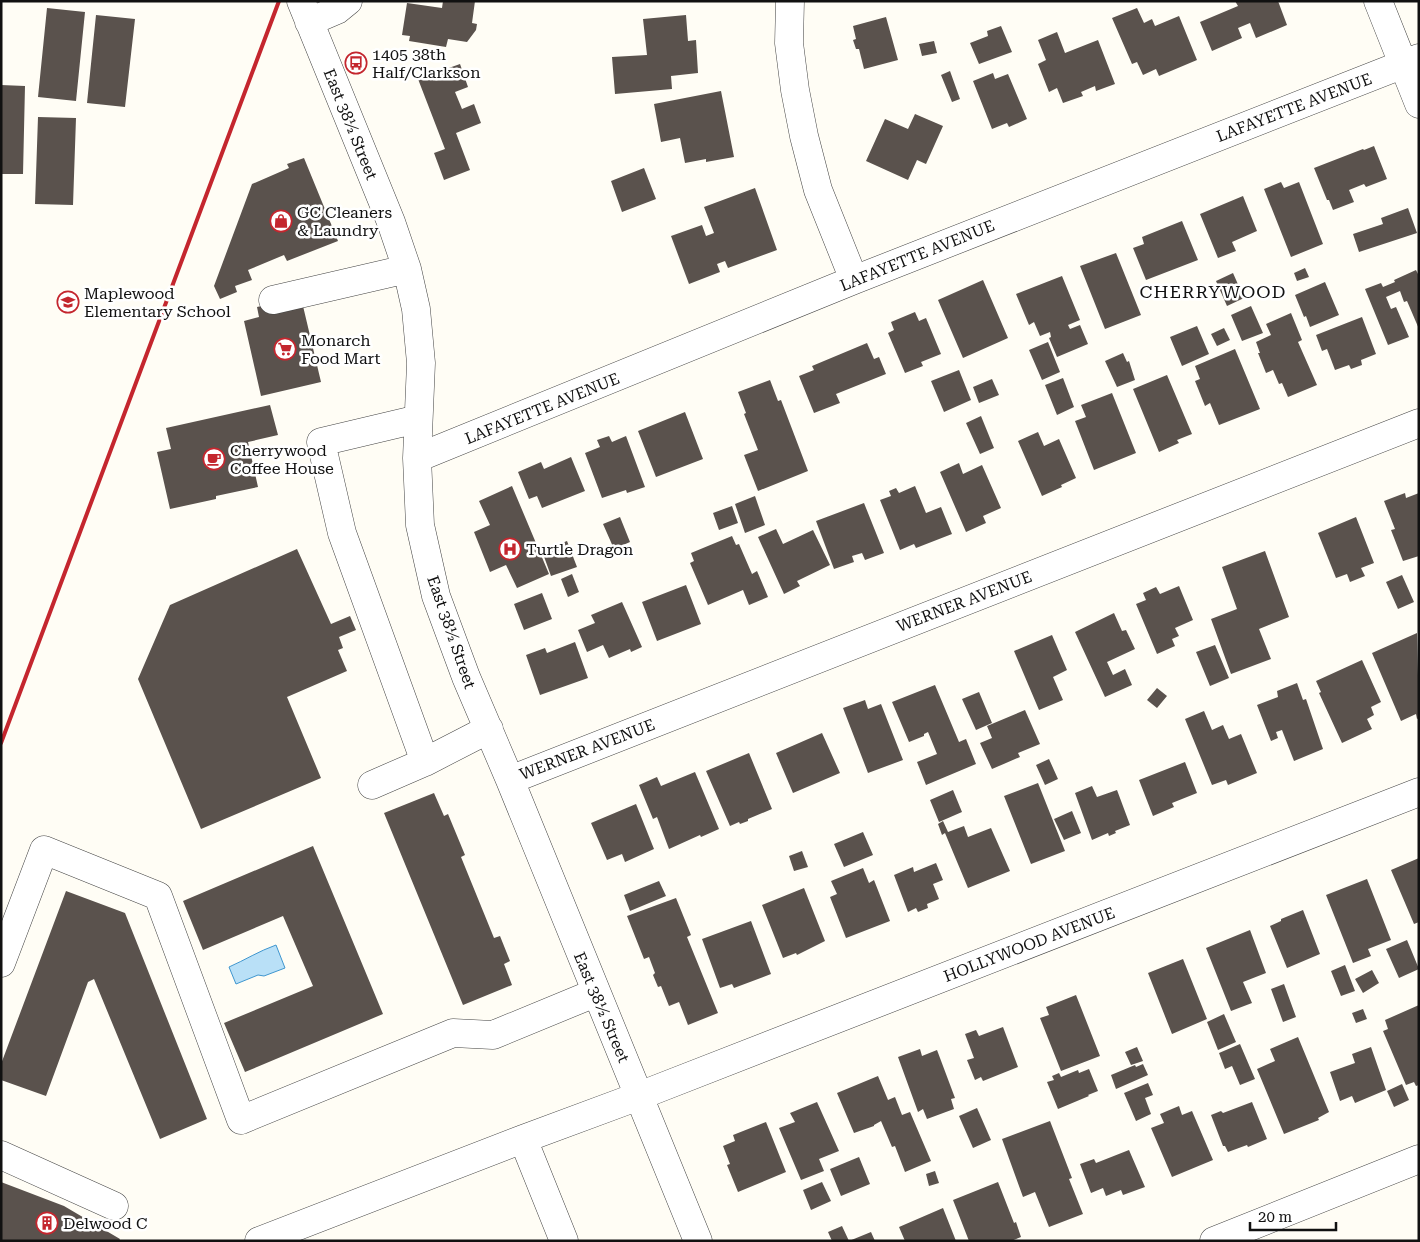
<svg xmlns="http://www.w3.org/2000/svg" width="1420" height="1242" font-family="'Roboto Serif',serif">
	<rect width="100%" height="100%" fill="#fffdf5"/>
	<path fill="#b9e0f7" stroke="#3f96cf" d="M276,945l9,23 -21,8 -6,-1 -22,9 -7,-17c16,-7 30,-16 47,-22z"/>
	<path fill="#5a524d" d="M443,1h32l-3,22 5,1 -1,6 -9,12 -19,-3 -2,8 -37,-6 1,-5 -8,-1 5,-32 35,5z
		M1235,1h43l9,24 -31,13 -6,-15 -12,5 4,10 -30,13 -12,-29 38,-16z
		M47,8l38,4 -9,89 -38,-4z
		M1137,8l7,15 8,-4 3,7 24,-10 18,44 -38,16 -3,-7 -13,6 -6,-13 -5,2 -20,-46z
		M96,15l39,4 -10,88 -38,-4z
		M686,15l2,26 8,-1 2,33 -27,3 1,13 -57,5 -3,-37 35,-2 -4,-36z
		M886,17l12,43 -34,9 -5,-20h-3l-3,-9 3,-1 -3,-13z
		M1001,26l11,26 -33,12 -9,-21 18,-7 -1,-5z
		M1057,32l8,21 33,-13 17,44 -19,7 -1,-5 -14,6 2,4 -20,7 -6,-15 -8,4 -11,-28 8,-4 -8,-20z
		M934,41l3,12 -15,3 -3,-12z
		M460,64l8,23 -13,5 7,17 12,-5 7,19 -25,10 14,37 -26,10 -10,-27 11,-4 -27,-70z
		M950,71l10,28 -8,3 -11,-27z
		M993,73l2,6 13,-5 19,45 -18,8 -2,-4 -15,6 -19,-48z
		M1,85l24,1 -2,88h-22z
		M721,91l13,66 -28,5v-3l-21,4 -5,-25 -19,4 -7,-38z
		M915,114l28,12 -17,38 -9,-4 -9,20 -42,-19 19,-42 23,10z
		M38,117l38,1 -3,87 -38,-1z
		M1374,146l13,33 -21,8 -2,-3 -15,6 5,12 -21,8 -4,-10h-2l-13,-32 49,-19 1,1z
		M304,158l34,83 -51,20 -3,-6 -36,15 4,10 -17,6 2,6 -17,7 -6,-13 38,-102 37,-16 -2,-4z
		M644,168l12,31 -34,13 -11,-31z
		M1281,182l3,6 15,-6 24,62 -32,13 -27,-68z
		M755,188l22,62 -49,18 -3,-7 -8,3 3,8 -31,12 -18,-48 31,-11 4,11 8,-3 -10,-26z
		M1243,196l14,35 -25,11 4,9 -18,7 -18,-44z
		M1408,208l9,25 -58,19 -6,-18 30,-10 -2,-6z
		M1182,221l16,39 -52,20 -13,-32 11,-4 -2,-7z
		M1116,253l25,62 -36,14 -25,-63z
		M1305,268l4,9 -12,4 -3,-8z
		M1416,270l3,6v53l-12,-28 -3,1 -4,-11 -14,6 5,12 5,-2 13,30 -21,8 -23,-56 16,-6 2,4 12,-5 -1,-2z
		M1233,273l11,25 -17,8 -11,-25z
		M1062,276l18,44 -12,5 2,4 10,-4 8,19 -31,13 -8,-19 2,-1 -1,-5 -10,4 -6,-14 -5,3 -13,-31z
		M983,280l25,58 -45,20 -25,-58z
		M1325,282l14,33 -29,12 -4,-11 -2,1 -9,-22z
		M284,301l19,5 18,76 -60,14 -17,-75 15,-4 -2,-10z
		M1251,306l12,27 -21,8 -11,-26z
		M915,312l4,9 7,-3 15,36 -20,8 2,4 -18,7 -17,-40 6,-3 -3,-8z
		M1291,313l11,27 -4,2 19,43 -29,12 -6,-14 -3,1 -6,-14 -7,3 -8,-20h2l-4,-11 15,-7 -5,-11z
		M1362,317l14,37 -15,6 1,5 -11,4 -2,-4 -14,5 -8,-21 -5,2 -6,-16z
		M1197,326l12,28 -27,12 -12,-29z
		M1224,328l6,12 -13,6 -6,-12z
		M1048,342l12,30 -18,8 -13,-30z
		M867,343l7,16 5,-2 7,17 -50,20 4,9 -26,10 -15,-37 15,-6 -2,-4z
		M1235,349l25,60 -41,16 -9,-22 -5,3 -10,-25 5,-2 -5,-13z
		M1123,353l4,9 2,-1 6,19 -18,7 -12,-26z
		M959,370l12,30 -27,12 -13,-31z
		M1167,375l25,59 -15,6 2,3 -20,9 -26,-63z
		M1063,378l11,29 -17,8 -12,-30z
		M992,379l7,16 -20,8 -6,-16z
		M770,380l8,21 3,-1 27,71 -50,20 -14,-36 14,-5 -14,-36 2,-1 -8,-21z
		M1112,393l24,60 -42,17 -19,-49 11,-4 -5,-12z
		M270,405l8,30 -30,7 10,45 -42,9v3l-46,10 -13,-57 14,-3 -5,-21z
		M685,412l18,47 -47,18 -18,-46z
		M981,416l13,32 -14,6 -14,-31z
		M1038,432l6,14 15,-7 17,39 -15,7 1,2 -20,9 -24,-55z
		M609,436l3,6 14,-6 19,51 -18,6 -1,-3 -24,8 -17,-45 15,-6 -3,-7z
		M571,457l14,34 -43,17 -5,-12 -8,3 -11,-27 23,-10 3,7z
		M959,463l4,11 19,-9 19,43 -18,8 3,7 -20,9 -26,-60z
		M512,486l37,88 -32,14 -11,-23 -16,7 -16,-40 16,-7 -11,-24z
		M915,486l11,27 15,-6 11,27 -36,14 -2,-4 -14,6 -20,-50 11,-4 -2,-5 7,-3 3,5z
		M1405,493l1,5 13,-5v63l-16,5 -12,-31 4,-1 -11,-28z
		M755,496l10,29 -20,8 -10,-29z
		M864,503l20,50 -19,7 -3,-7 -10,3 2,6 -20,7 -18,-48z
		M732,506l6,17 -19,7 -6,-17z
		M620,517l10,25 -16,7 -11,-25z
		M1356,517l18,46 -13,5 4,8 -15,6 -3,-8 -11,4 -18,-45z
		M776,529l7,15 30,-14 17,35 -33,16 3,5 -16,8 -26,-57z
		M732,536l4,9 3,-1 13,30 5,-3 11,26 -19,8 -6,-15 -35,15 -18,-42 4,-2 -3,-8z
		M567,541l10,26 -26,9 -9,-25z
		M297,549l34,75 19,-8 6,14 -17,7 4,11 -5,2 9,21 -60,26 34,81 -120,51 -63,-150 32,-74z
		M1265,551l24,66 -30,12 12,30 -40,15 -20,-55 26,-10 -15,-42z
		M572,574l7,18 -11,5 -7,-18z
		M1402,575l12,27 -16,7 -12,-27z
		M686,585l15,39 -44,17 -15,-39z
		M1179,586l14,34 -18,8 4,8 -7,3 3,7 -18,8 -21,-50 10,-4 -3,-7 13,-6 4,7z
		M542,593l10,26 -28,11 -10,-26z
		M622,602l20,45 -11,5 -1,-3 -21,9 -6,-13 -16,7 -9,-22 17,-7 -4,-8z
		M1114,613l8,18 4,-1 9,19 -28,13 6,13 12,-6 7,16 -27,12 -30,-65z
		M1417,633l2,85 -2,1 -1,-5 -15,7 -29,-68z
		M1052,635l15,35 -14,7 10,23 -24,10 -25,-59z
		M575,642l13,36 -48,17 -14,-40 19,-7 2,5z
		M1215,645l14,33 -19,8 -14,-34z
		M1362,660l19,42 -10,5 3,8 -7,4 5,10 -30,14 -23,-50 2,-1 -5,-11z
		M1297,683l6,17 3,-1 17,50 -29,12 -12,-31 -6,2 2,6 -7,3 -14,-36 21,-8 -1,-6z
		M935,685l24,57 7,-3 10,25 -50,21 -9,-23 20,-8 -9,-22 -4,2v2l-15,6 -17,-40z
		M1157,688l10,8 -10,12 -10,-8z
		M979,692l13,31 -16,7 -14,-31z
		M865,700l3,9 13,-5 22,56 -35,13 -25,-65z
		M1025,710l15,34 -22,9 2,4 -28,12 -12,-26 12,-5 -5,-12z
		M1204,711l8,19 11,-5 6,14 12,-5 16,39 -29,12 -2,-5 -14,5 -27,-66z
		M822,733l18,40 -47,20 -17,-40z
		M749,753l23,56 -24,10v2l-8,3 -1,-2 -9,4 -24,-55z
		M1049,759l9,20 -13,6 -9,-20z
		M1185,762l12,31 -25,10 2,4 -21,9 -14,-36z
		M695,772l24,57 -18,8 -1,-2 -31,14 -12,-32 -4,2 -14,-34 18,-8 4,9z
		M1038,783l27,68 -34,13 -27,-68z
		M1092,786l5,11 20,-7 13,35 -15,6 1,2 -7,3 -1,-3 -16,7 -17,-47z
		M953,790l9,22 -23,10 -9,-22z
		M434,793l10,23 4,-2 17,41 -4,2 33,81 6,-2 10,25 -6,3 8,21 -49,20 -79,-192z
		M636,804l18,45 -29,13 -3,-8 -15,6 -16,-37z
		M1072,811l9,22 -17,7 -10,-21z
		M943,821l5,11 16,-6 4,11 23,-9 19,43 -42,17 -23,-55 -3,2 -4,-11z
		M863,832l10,23 -29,12 -10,-23z
		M313,846l70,168 -138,58 -21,-49 89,-37 -30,-70 -80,34 -20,-49z
		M802,851l6,16 -14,4 -5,-15z
		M1419,858v64l-5,2 -23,-54z
		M936,863l7,17 -10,4 6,15 -12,5 1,4 -10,4 -2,-4 -8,4 -14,-37 19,-8 1,5z
		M863,868l6,15 5,-3 16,41 -44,17 -16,-41 7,-3 -6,-13z
		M1367,879l24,61 -23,9 3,7 -18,7 -27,-68z
		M659,881l7,15 -36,15 -6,-16z
		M804,888l21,53 -28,14 -1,-2 -13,5 -21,-53z
		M66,891l59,22 82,206 -47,20 -66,-160 -6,3 -42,114 -45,-16v-16z
		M676,898l15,37 -4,2 31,76 -30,12 -9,-23 -10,4 -8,-20 -3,1 -5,-12 2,-2 -6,-16 -5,2 -17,-43z
		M1303,910l17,44 -33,14 -17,-42 11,-5v-2z
		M751,921l20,53 -37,14 -2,-4 -12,4 -18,-49z
		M1250,930l16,43 -23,9 9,21 -21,8 -25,-63z
		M1407,940l12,29 -20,9 -13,-29z
		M1183,959l24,60 -35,15 -24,-61z
		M1345,965l10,26 -14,5 -10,-25z
		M1372,970l7,13 -16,10 -8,-14z
		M1284,984l12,33 -13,5 -12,-33z
		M1076,995l24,61 -39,15 -21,-53 9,-3 -3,-8z
		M1419,1005v80l-3,1 -2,-4 -8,3 -23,-54 5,-2 -3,-9z
		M1363,1009l4,10 -11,4 -4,-10z
		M1224,1014l12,28 -18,8 -11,-28z
		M1003,1027l15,40 -35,14 -2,-4 -6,3 -8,-20 7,-2 -9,-24 11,-4 3,6z
		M1298,1037l31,75 -11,6 1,2 -35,14 -27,-65 18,-8 -5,-12z
		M1240,1044l15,35 -15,6 -8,-19 -7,3 -6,-16z
		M1137,1047l6,14 -12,4 -6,-13z
		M1371,1047l15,43 -31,13 -3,-7 -12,5 -10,-29 25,-9 -3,-9z
		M920,1049l2,7 15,-6 18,48 -4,1 3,10 -27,10 -4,-10 -5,3 -20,-55z
		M1143,1064l5,11 -32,14 -5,-14 24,-10 1,2z
		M1089,1069l9,22 -10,4 1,1 -31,13 -11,-27 7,-2 -2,-4 7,-3 2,4 17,-7 1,3z
		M878,1076l10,24 7,-3 7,18 8,-3 21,49 -26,11 -10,-26 -3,1 -11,-26 -7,4v1l-20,7 -17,-40z
		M1148,1083l5,12 -8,3 6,16 -15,7 -12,-28z
		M1402,1084l7,16 -15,7 -7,-16z
		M817,1102l22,49 -20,8 5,12 -23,9 -22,-52 16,-6 -5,-9z
		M1252,1102l15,37 -19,8 -1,-2 -19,7 -3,-6h-2l-12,-31 10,-4 2,2z
		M1179,1106l3,9 10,-4 21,49 -41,17 -21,-49 13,-5 -4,-9z
		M977,1108l14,32 -18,8 -14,-32z
		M1050,1121l22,57 -3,1 14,35 -34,13 -14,-35 -12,5 -21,-58z
		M766,1122l20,50 -48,20 -11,-27 3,-1 -7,-18 12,-5 -2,-6z
		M1129,1150l16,37 -22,8 -2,-5 -15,6 -3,-8 -12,5 -11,-29 14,-5 2,4z
		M859,1157l11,27 -29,12 -11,-27z
		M935,1171l4,12 -10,3 -3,-12z
		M1,1182l63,24 56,33 -1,2h-118z
		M822,1182l9,19 -20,9 -8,-20z
		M998,1182l16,41 2,-1 5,15 -10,4h-42l-16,-41z
		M943,1208l13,33h-51l-6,-14z
		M842,1226l7,15h-17l-4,-9z
		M871,1232l4,9h-26z"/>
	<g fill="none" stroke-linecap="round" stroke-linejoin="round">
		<g stroke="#444" stroke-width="29">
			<path id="minor" d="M301,1l90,221 16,47 9,40 5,54 -4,95 3,67 16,71 30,81 44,103 188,461
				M790,1l-1,42 6,47 9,46 14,54 36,90
				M1378,1l41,103
				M309,22l28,-12 11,-9
				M273,300l134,-31
				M418,419l-97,23 21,91 83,229
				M417,458l437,-178 565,-222
				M510,780l909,-357
				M372,785l53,-23 64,-33
				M1,963l43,-113 114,46 83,224 212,-87 40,2 102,-42
				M523,1139l41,102
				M1,1155l113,51
				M259,1241l264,-102 116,-43 780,-304
				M1214,1241l205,-82"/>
		</g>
		<use href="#minor" stroke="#fff" stroke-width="28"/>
		<path stroke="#c4262e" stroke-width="4" d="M1,743l278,-742"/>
	</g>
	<defs>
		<g id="bus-ring" transform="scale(1.125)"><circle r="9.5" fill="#fff" stroke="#c4262e" stroke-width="1.5"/><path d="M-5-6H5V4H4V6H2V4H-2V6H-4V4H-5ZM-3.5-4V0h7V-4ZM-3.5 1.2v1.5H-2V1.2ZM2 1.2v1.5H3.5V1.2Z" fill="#c4262e"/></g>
		<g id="shop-ring" transform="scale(1.125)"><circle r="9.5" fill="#fff" stroke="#c4262e" stroke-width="1.5"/><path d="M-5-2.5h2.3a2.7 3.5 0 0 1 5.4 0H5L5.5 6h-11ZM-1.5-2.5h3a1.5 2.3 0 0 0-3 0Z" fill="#c4262e"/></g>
		<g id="school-ring" transform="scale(1.125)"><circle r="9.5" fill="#fff" stroke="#c4262e" stroke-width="1.5"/><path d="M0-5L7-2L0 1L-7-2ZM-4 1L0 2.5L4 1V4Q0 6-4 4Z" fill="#c4262e"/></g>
		<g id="supermarket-ring" transform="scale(1.125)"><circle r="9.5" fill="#fff" stroke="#c4262e" stroke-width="1.5"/><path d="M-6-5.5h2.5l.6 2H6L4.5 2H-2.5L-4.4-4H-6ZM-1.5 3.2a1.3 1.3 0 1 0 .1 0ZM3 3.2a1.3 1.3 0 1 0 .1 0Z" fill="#c4262e"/></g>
		<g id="cafe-ring" transform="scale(1.125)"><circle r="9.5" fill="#fff" stroke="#c4262e" stroke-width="1.5"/><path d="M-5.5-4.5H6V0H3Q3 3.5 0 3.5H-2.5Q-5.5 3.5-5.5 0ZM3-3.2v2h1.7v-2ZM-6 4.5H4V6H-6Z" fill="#c4262e"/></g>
		<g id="hospital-ring" transform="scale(1.125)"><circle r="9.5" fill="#fff" stroke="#c4262e" stroke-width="1.5"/><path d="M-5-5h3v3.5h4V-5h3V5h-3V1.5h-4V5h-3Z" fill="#c4262e"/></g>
		<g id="building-ring" transform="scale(1.125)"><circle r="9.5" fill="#fff" stroke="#c4262e" stroke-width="1.5"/><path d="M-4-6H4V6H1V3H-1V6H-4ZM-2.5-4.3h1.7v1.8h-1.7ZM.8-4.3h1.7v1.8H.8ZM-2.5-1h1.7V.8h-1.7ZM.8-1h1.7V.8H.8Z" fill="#c4262e"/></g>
	</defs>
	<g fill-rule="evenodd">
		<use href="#bus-ring" x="356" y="63"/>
		<use href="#shop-ring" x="281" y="221"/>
		<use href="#school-ring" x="68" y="302"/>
		<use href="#supermarket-ring" x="285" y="349"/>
		<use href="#cafe-ring" x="214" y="459"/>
		<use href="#hospital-ring" x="510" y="549"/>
		<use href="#building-ring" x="47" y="1223"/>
	</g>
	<g text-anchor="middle" stroke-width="5" stroke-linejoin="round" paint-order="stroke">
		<g font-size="16" fill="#111" stroke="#fff" text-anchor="start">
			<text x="372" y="60">1405 38th<tspan x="372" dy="18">Half/Clarkson</tspan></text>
			<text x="297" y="218">GC Cleaners<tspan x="297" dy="18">&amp; Laundry</tspan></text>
			<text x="84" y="299">Maplewood<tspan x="84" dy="18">Elementary School</tspan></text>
			<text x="301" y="346">Monarch<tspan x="301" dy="18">Food Mart</tspan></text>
			<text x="230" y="456">Cherrywood<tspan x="230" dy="18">Coffee House</tspan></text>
			<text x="526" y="555">Turtle Dragon</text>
			<text x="63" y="1229">Delwood C</text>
		</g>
		<g font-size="16" fill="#111" stroke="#fff">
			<text transform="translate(1294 107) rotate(-21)" y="6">LAFAYETTE AVENUE</text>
			<text transform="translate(351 124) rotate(68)" y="6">East 38½ Street</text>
			<text transform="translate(917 255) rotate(-22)" y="6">LAFAYETTE AVENUE</text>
			<text transform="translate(542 408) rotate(-22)" y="6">LAFAYETTE AVENUE</text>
			<text transform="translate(964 601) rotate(-21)" y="6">WERNER AVENUE</text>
			<text transform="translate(452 632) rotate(71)" y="6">East 38½ Street</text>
			<text transform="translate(587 749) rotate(-21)" y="6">WERNER AVENUE</text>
			<text transform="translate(1029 944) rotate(-21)" y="6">HOLLYWOOD AVENUE</text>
			<text transform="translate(602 1007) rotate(67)" y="6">East 38½ Street</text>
		</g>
		<g font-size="18" letter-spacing="1" fill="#111" stroke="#fff">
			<text x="1213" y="298">CHERRYWOOD</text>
		</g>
	</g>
	<rect width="1420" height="1242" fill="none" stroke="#111111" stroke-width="5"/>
	<path d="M1250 1222v8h86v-8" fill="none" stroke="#111111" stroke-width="2.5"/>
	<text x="1258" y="1222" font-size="15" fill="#111111" stroke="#ffffff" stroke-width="4" paint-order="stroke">20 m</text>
</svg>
